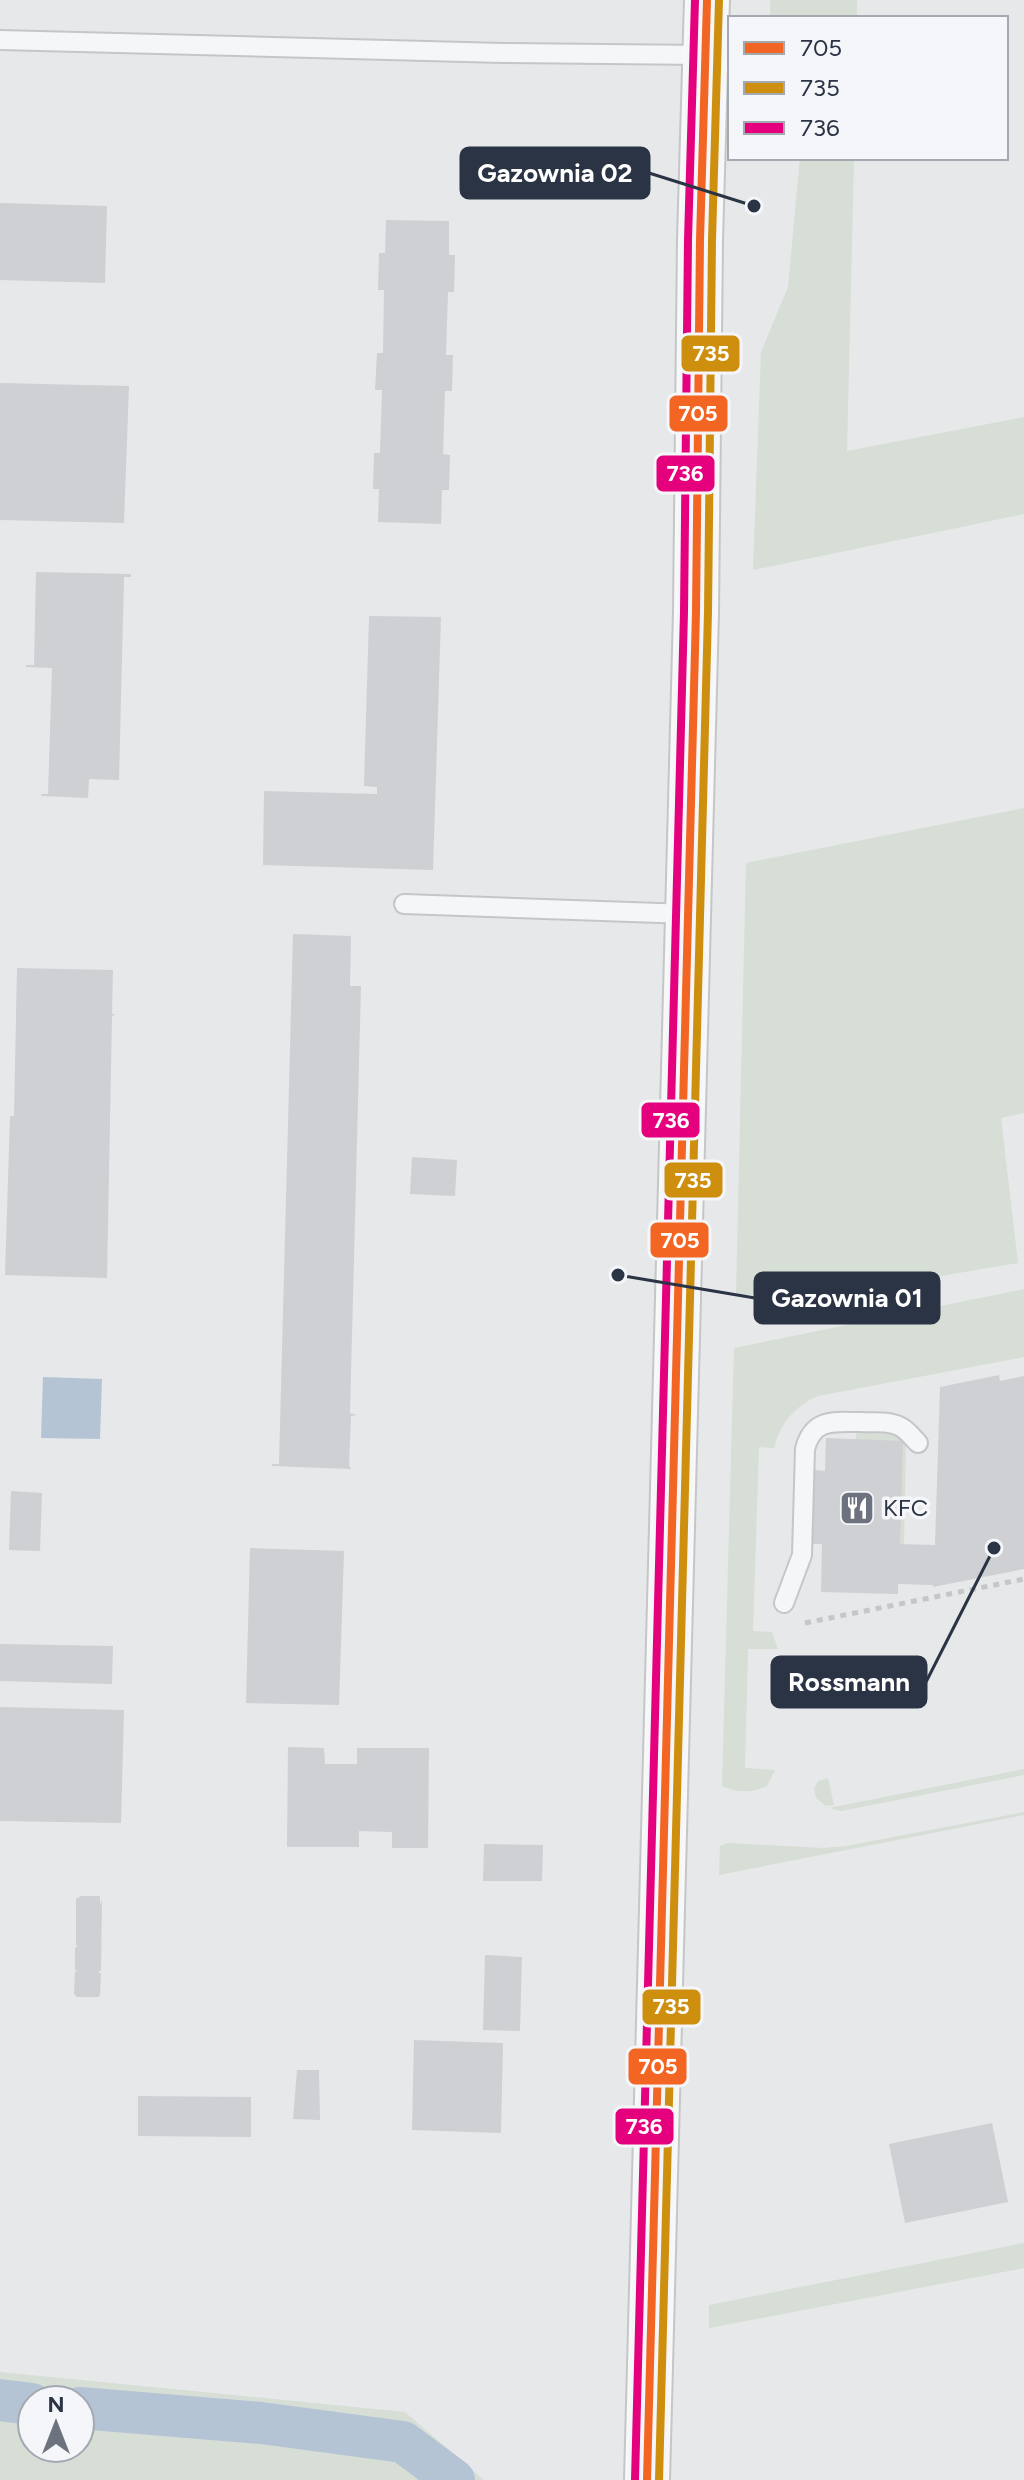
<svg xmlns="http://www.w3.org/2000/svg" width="1024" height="2480" font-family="Figtree,sans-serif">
	<rect width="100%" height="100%" fill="#e6e8ea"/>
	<path fill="#d6ded6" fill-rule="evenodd" d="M770,0h87v18h-87z
		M800,158h54l-7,293 177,-34v97l-271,56 8,-218 27,-65z
		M1024,808v305l-23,5 17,145 -179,30 -103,2 10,-432z
		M1024,1289v68l-206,39c-23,10 -38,27 -44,52l-15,-1 -6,184 19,1 6,17h-30l-3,119 30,2 -8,16c-16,7 -29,7 -45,0l12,-438z
		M856,1428c19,0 35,1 50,14l-2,102h-4l-44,-105z
		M1024,1769v6l-183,36 -12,-3z
		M828,1778l6,27 -8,1 -10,-8 -2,-9 4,-8z
		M1024,1812v3l-305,60 1,-29 8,-3 95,5 23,-2z
		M1024,2243v25l-315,60v-23z
		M0,2372l405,40 79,68h-484zM32,2400h48v48h-48z"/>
	<path fill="#b4c4d5" d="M43,1377l59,2 -2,60 -59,-1z"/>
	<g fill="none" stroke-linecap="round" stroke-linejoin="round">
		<path stroke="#b4c4d5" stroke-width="42" d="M0,2400l32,4
			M80,2408l181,15 142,19 51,38"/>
	</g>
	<path fill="#ced0d3" d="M0,203l107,3 -2,77 -105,-3z
		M386,220l63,1v34h6l-1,37h-6l-2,63h7l-1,36h-7l-2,63 7,1 -1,35h-7l-1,34 -63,-2 1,-33h-6l1,-36h6l2,-63h-7l2,-37h6l1,-63h-6l1,-37h6z
		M0,383l129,3 -5,137 -124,-3z
		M36,572l95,2v3h-7l-5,203 -30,-1 -1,19 -47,-2v-2h7l4,-126 -26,-1v-2h8z
		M369,616l72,1 -8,253 -170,-5 1,-74 113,3v-7l-13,-1z
		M293,934l58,2 -1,50h11l-11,427 7,2 -6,1 -2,49 2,4 -79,-3v-2h7z
		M17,968l96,2 -1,44h3l-3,3 -5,261 -102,-3 5,-159h4z
		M412,1157l45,3 -2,36 -45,-2z
		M999,1375l1,6 24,-5v193l-91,18v-2l-35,-1v10l-77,-2 1,-48h-11l3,-74 11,1 1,-33 77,3 -3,103 35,1 5,-158z
		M11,1491l31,2 -2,58 -31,-1z
		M250,1548l94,3 -5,154 -93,-2z
		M0,1644l113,2 -1,38 -112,-3z
		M0,1707l124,3 -3,113 -121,-2z
		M288,1747l36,1 1,16h32v-16h72l-1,100h-36v-16l-33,-1v16h-72z
		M484,1844l59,1 -1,36h-59z
		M81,1896h19v9l2,-5 -1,70 -3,3h3l-1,22 -2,2h-21l-3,-3 1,-22h2l-2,-2v-22l3,-3h-2v-46z
		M485,1955l37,2 -2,74 -37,-1z
		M414,2040l89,3 -2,90 -89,-3z
		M297,2070h22l1,50 -27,-1z
		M138,2096l113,1v40l-113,-1z
		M992,2123l16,79 -103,21 -16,-79z"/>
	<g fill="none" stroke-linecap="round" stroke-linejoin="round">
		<g stroke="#c4c6c8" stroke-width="22">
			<path id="service" d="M0,40l503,13 202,2
				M404,904l284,10
				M784,1603l18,-48 3,-106c8,-31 29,-27 56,-27 10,1 22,-1 32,2 11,2 17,11 25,19"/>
		</g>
		<g stroke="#c4c6c8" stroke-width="48">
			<path id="secondary" d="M647,2480l49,-1868 4,-372 7,-240"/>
		</g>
		<path stroke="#c5c6ca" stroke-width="5" stroke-dasharray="6 6" stroke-linecap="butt" d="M805,1623l219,-44"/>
		<use href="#service" stroke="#f5f6f7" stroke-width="18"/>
		<use href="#secondary" stroke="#f8f8f8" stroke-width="44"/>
		<g stroke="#f4f6f9" stroke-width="14">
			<path id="bus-1" d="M647,2480l49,-1868 4,-372 7,-240"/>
		</g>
		<g stroke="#f4f6f9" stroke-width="14">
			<path id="bus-2" d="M659,2480l49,-1868 4,-372 7,-240"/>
		</g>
		<g stroke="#f4f6f9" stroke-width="14">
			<path id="bus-3" d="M635,2480l49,-1868 4,-372 7,-240"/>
		</g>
		<use href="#bus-1" stroke="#f26522" stroke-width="8"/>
		<use href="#bus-2" stroke="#ce8f0e" stroke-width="8"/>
		<use href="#bus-3" stroke="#e5007d" stroke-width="8"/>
	</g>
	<defs>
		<g id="restaurant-square" transform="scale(1.8)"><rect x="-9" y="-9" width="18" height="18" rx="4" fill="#6c737f" stroke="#f4f6f9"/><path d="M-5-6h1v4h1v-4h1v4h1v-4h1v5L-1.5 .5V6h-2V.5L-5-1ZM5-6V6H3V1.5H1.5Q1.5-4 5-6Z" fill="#fff"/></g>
	</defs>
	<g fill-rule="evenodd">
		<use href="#restaurant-square" x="857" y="1508"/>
	</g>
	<g text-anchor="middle" stroke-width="7" stroke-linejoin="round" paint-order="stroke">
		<g font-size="24" fill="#2b3445" stroke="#f4f6f9" text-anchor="start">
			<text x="883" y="1516">KFC</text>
		</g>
	</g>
	<path fill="none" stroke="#2b3445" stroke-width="3" d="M754 206L649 173M618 1275L755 1298M994 1548L926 1682"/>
	<g fill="#2b3445" stroke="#f4f6f9" stroke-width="3">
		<circle cx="754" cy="206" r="8"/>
		<circle cx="618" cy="1275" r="8"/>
		<circle cx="994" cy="1548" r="8"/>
	</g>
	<g fill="#2b3445" stroke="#2b3445" stroke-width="3">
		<rect x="461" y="148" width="188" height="50" rx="8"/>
		<rect x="755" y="1273" width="184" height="50" rx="8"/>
		<rect x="772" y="1657" width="154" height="50" rx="8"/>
	</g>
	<g font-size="26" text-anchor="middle" font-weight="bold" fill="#fff">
		<text x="555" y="182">Gazownia 02</text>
		<text x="847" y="1307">Gazownia 01</text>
		<text x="849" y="1691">Rossmann</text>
	</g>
	<g stroke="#f4f6f9" stroke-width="3">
		<rect x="680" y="334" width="61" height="39" rx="8" fill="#ce8f0e"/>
		<rect x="668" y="394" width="61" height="39" rx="8" fill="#f26522"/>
		<rect x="655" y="454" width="61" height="39" rx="8" fill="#e5007d"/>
		<rect x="640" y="1101" width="61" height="38" rx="8" fill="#e5007d"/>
		<rect x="663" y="1161" width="61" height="38" rx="8" fill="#ce8f0e"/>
		<rect x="649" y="1221" width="61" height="38" rx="8" fill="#f26522"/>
		<rect x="641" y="1988" width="61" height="38" rx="8" fill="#ce8f0e"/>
		<rect x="627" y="2047" width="61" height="39" rx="8" fill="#f26522"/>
		<rect x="614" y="2107" width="61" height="39" rx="8" fill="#e5007d"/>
	</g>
	<g font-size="22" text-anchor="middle" font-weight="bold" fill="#fff">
		<text x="711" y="361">735</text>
		<text x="698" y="421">705</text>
		<text x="685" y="481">736</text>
		<text x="671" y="1128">736</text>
		<text x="693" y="1188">735</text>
		<text x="680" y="1248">705</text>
		<text x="671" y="2014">735</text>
		<text x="658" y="2074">705</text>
		<text x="644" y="2134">736</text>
	</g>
	<rect x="728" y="16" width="280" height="144" fill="#f4f6f9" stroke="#a4a8b1" stroke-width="2"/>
	<rect x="744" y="42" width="40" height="12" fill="#f26522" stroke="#a4a8b1" stroke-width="2"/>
	<text x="800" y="56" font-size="24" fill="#2b3445">705</text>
	<rect x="744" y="82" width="40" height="12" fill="#ce8f0e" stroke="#a4a8b1" stroke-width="2"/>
	<text x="800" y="96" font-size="24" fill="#2b3445">735</text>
	<rect x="744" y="122" width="40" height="12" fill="#e5007d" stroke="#a4a8b1" stroke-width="2"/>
	<text x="800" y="136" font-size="24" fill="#2b3445">736</text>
	<g transform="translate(56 2424)"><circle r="38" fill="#f4f6f9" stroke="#a4a8b1" stroke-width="2"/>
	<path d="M0-6L14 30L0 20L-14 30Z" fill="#6c737f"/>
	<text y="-12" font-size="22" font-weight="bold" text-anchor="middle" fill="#2b3445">N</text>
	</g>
</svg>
